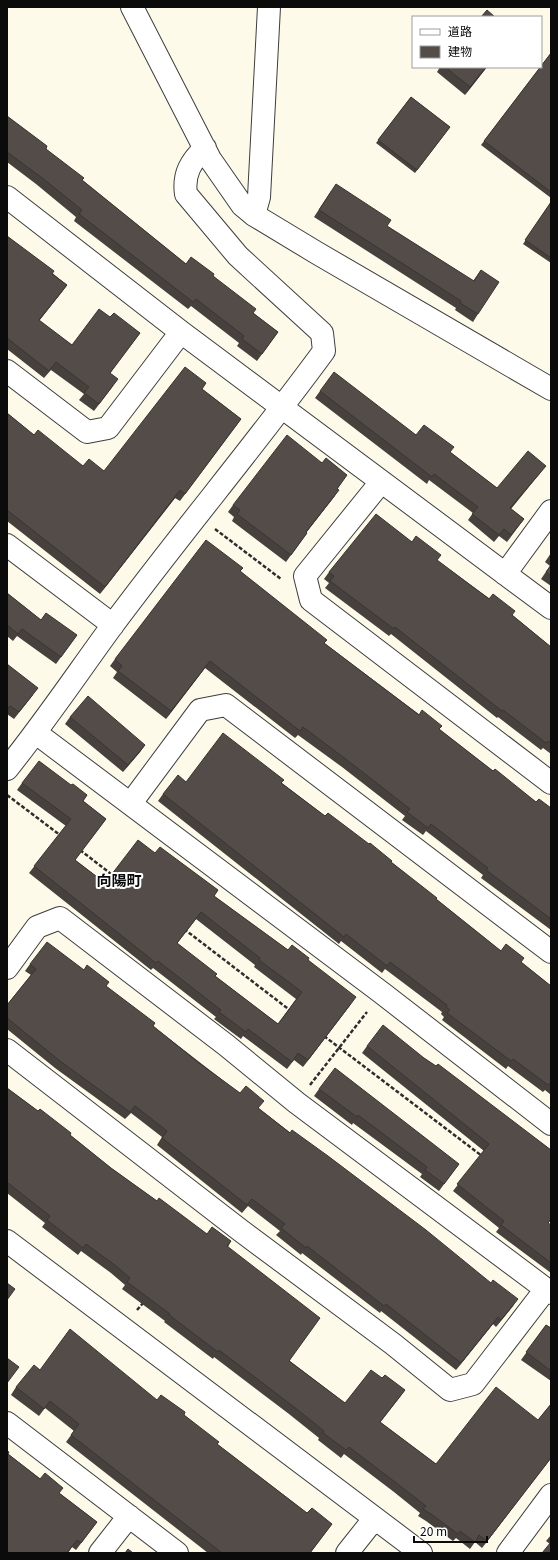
<svg xmlns="http://www.w3.org/2000/svg" width="558" height="1560" font-family="Georgia,'Noto Sans JP',serif">
	<rect width="100%" height="100%" fill="#fefaea"/>
	<g fill="none" stroke-linecap="round" stroke-linejoin="round">
		<g stroke="#3e3e3e" stroke-width="24">
			<path id="minor" d="M132,7l78,152 32,46 12,10 63,38 234,136
				M7,197l174,135 370,276
				M254,215l5,-18 10,-190
				M7,371l80,61 21,-4 73,-96
				M381,482l-76,94 6,24 240,183
				M7,545l106,80
				M505,574l46,-63
				M36,733l346,260 169,131
				M7,769c37,-46 70,-95 105,-143 69,-93 144,-182 212,-275l-2,-18 -84,-77 -52,-62c-3,-20 5,-33 19,-46
				M131,803l69,-93 26,-5 325,247
				M7,968l30,-41 23,-9 166,127 71,58 254,190
				M7,1050l233,180 153,114 57,46 23,-6 73,-95
				M7,1241l414,312
				M7,1423l170,130
				M100,1553l29,-37
				M347,1553l27,-34
				M508,1553l43,-58"/>
		</g>
		<path stroke="#2d2d2d" stroke-width="2.5" stroke-dasharray="4 2" stroke-linecap="butt" d="M215,529l66,50
			M7,795l53,40
			M80,850l35,27
			M184,929l107,82
			M324,1036l158,120
			M310,1085l57,-73
			M137,1310l7,-8"/>
		<use href="#minor" stroke="#fff" stroke-width="22"/>
	</g>
	<path fill="#47413e" fill-rule="evenodd" d="M551,53v145l-70,-53z
		M440,67h47l-22,28 -28,-23z
		M411,97l39,30 -35,46 -39,-30z
		M7,116l75,64 104,84 27,12 40,37 25,19 -21,29 -20,-15 2,-3 -48,-37 -3,3 -114,-88 2,-4 -40,-33 -29,-22z
		M331,191l56,35 86,55 8,-11 -3,44 -5,8 -18,-12 1,-2 -142,-91z
		M551,202v61l-28,-19z
		M7,236l60,49 -28,36 33,24 38,-28 30,16 -30,40 3,13 -19,25 -15,-11 5,-6 -33,-24 -7,8 -37,-29z
		M202,389l39,30 -61,82 -5,-3 -75,96 -93,-73v-108l27,22 49,31 21,5z
		M320,391l96,44 34,17 47,36 44,-16 -30,37 13,10 -17,23 -8,-6 -5,6 -26,-22 5,-7 -44,-33 -2,4 -112,-86z
		M342,482l-5,7 -3,8 -28,36h1l-21,29 -54,-41 2,-4 -6,-5 5,-7z
		M412,542l100,73 39,32v107l-8,-6 -2,2 -43,-33 -1,1 -106,-84 -2,2 -64,-48 4,-5 -5,-4 5,-7z
		M551,553v33l-10,-7 9,-13 -5,-4z
		M240,571l84,72 116,87 53,41 43,31 15,6v122l-70,-52 2,-3 -57,-44 -3,4 -21,-15 3,-4 -63,-49 -44,-32 -3,3 -90,-70 -39,51 -53,-41 4,-6 -7,-6 5,-7z
		M7,593l34,27 36,15 -21,29 -39,-28 -4,5 -6,-5z
		M7,664l26,31 -19,24 -7,-5z
		M70,717l75,28 -5,7 -17,20 -58,-48z
		M186,782l96,1 43,33 66,46 45,37 65,52 20,11 30,24v109l-6,-5 -2,2 -35,-26 -2,3 -64,-49 2,-3 -3,-3 1,-2 -57,-43 -3,4 -41,-32 -2,3 -181,-143 5,-7z
		M22,783l49,2 16,10 -4,6 23,18 -31,41 30,23 50,-30 63,37 -4,6 74,54 20,10 43,44 -48,63 -9,-7 -7,9 -44,-33 -2,3 -27,-20 2,-2 -63,-49 -2,2 -122,-97 37,-47 -49,-36zM196,919l59,46 -1,2 42,32 -18,25 -63,-48 -38,-33z
		M30,964l54,6 22,16 47,40 360,280 -17,21 -3,-3 -37,46 -75,-59 -1,2 -78,-60 -1,2 -25,-20 4,-4 -32,-25 -6,7 -85,-68 5,-8 -31,-24 -6,6 -70,-51 -48,-39v-24l24,-30 -6,-4z
		M367,1046l57,12 127,92v70l-3,3 3,2v48l-55,-41 3,-4 -46,-37 31,-40 -122,-98z
		M7,1088l63,47 41,33 46,33 50,33 24,7 -3,6 62,114 55,42 37,-25 23,12 -25,32 56,42 102,-44 13,-16v54l-69,90 -7,-6 -5,7 -14,-11 -3,3 -27,-20 -8,-5 2,-3 -26,-21 -50,-38 -3,4 -23,-18 1,-2 -30,-24 -75,-57 -1,2 -49,-37 1,-1 -43,-32 3,-4 -14,-12 -30,-22 -3,4 -36,-28 3,-4 -38,-30z
		M319,1089l140,75 -20,27 -19,-14 2,-3 -69,-51 -1,2 -38,-29z
		M546,1325l5,3v53l-30,-21z
		M40,1370l117,30 27,15 33,29 90,69 25,11 -22,29h-102l-142,-111 8,-11 -29,-23 -6,8 -28,-21 5,-8z
		M7,1451l1,3 89,68 -21,28 -4,-3 -4,6h-61z
		M551,1535v18l-1,-9 -4,-3z"/>
	<path fill="#3a3532" d="M486,67h1l-22,28 5,-8z
		M67,285l-5,7 -28,35 5,-7z
		M546,466l-5,6 -36,43 5,-7z
		M180,490l-5,8 -75,96 5,-7z
		M339,490l-5,7 -33,42 5,-7z
		M210,661l-5,7 -39,51 5,-8z
		M145,745l-5,7 -17,20 5,-7z
		M201,912l-5,7 -24,31 5,-7z
		M356,997l-5,7 -48,63 5,-7z
		M518,1299l-5,7 -17,21 5,-7z
		M498,1317l-5,7 -37,46 5,-7z
		M405,1390l-5,7 -25,32 5,-7z
		M551,1458l-69,90 5,-7z"/>
	<path fill="#534c48" stroke="#3a3532" fill-rule="evenodd" d="M487,10l8,7h-14z
		M551,53v139l-67,-51z
		M445,67h41l-16,20z
		M411,97l39,30 -33,43 -39,-30z
		M7,116l40,30 -1,3 38,29 -2,2 104,84 5,-7 23,17 -1,2 43,33 -3,4 25,19 -16,22 -20,-15 2,-3 -48,-37 -3,3 -114,-88 3,-4 -41,-33 -34,-25z
		M336,184l55,36 -4,6 87,55 7,-11 18,12 -21,32 -18,-11 1,-2 -142,-91z
		M551,202v56l-26,-18z
		M7,236l47,35 -2,3 15,11 -28,35 33,25 27,-36 11,8 4,-4 26,20 -30,40 8,6 -19,25 -15,-11 5,-6 -33,-25 -7,9 -42,-33z
		M185,367l21,16 -4,6 39,30 -56,75 -5,-4 -75,97 -98,-77v-97l27,22 4,-5 45,36 6,-7 15,12z
		M334,372l82,63 8,-10 30,22 -4,5 47,36 31,-37 18,15 -36,42 14,11 -13,16 -7,-6 -5,6 -27,-21 6,-7 -44,-33 -2,3 -112,-86z
		M287,435l35,28 4,-5 21,17 -10,14 2,1 -33,42 1,1 -16,22 -54,-41 3,-4 -7,-5z
		M376,514l36,28 4,-6 25,19 -4,5 52,39 4,-5 22,17 -3,4 39,32v96l-3,-2 -2,2 -43,-33 -1,1 -107,-84 -1,2 -64,-48 4,-5 -5,-4z
		M206,540l37,28 -3,3 87,69 -3,3 95,72 3,-5 20,16 -3,3 54,42 2,-2 41,33 3,-3 12,9v111l-65,-49 2,-2 -57,-44 -3,4 -21,-16 3,-3 -63,-49 -44,-33 -3,4 -90,-70 -39,50 -53,-40 4,-5 -7,-7z
		M551,565v11l-5,-4z
		M7,593l34,27 5,-7 31,22 -16,22 -39,-28 -4,5 -11,-9z
		M7,664l31,24 -19,24 -9,-6 -3,3z
		M88,696l57,49 -17,20 -58,-48z
		M223,733l61,47 -3,3 44,33 3,-3 41,31 1,-1 22,18 -1,1 46,36 -1,1 65,52 5,-7 18,14 -3,4 30,24v98l-1,-1 -2,2 -35,-26 -2,2 -64,-48 3,-3 -4,-3 1,-2 -57,-43 -3,4 -41,-32 -2,3 -181,-143 15,-19 8,7z
		M39,761l32,24 2,-1 14,11 -4,6 23,18 -31,41 30,23 33,-43 17,13 5,-6 58,43 -4,6 74,54 4,-5 17,13 -1,2 48,37 -48,63 -10,-7 -6,9 -44,-33 -2,3 -27,-20 2,-2 -63,-49 -2,2 -122,-97 37,-47 -49,-36zM201,912l59,46 -1,2 43,32 -24,32 -63,-48 2,-2 -40,-31z
		M47,942l37,28 3,-5 22,17 -3,4 49,37 -2,3 46,37 41,30 6,-7 18,15 -6,7 32,25 2,-3 36,26 98,74 65,53 2,-3 25,19 -17,21 -3,-3 -37,46 -75,-59 -2,2 -77,-60 -1,2 -25,-20 4,-4 -33,-25 -5,6 -85,-67 5,-7 -32,-25 -5,6 -70,-51 -53,-43v-13l29,-36 -6,-5z
		M383,1025l41,33 12,8 2,-2 113,86v69l-3,4 3,2v38l-50,-38 3,-4 -47,-37 32,-40 -122,-98z
		M335,1068l124,96 -15,20 -19,-14 2,-3 -69,-52 -1,2 -38,-28z
		M7,1088l31,23 2,-2 31,24 -1,2 41,33 46,33 2,-3 48,36 5,-7 19,14 -4,5 93,72 -31,43 56,42 26,-33 11,8 3,-3 20,15 -25,32 56,42 60,-77 42,33 13,-16v54l-64,83 -8,-6 -4,7 -15,-11 -2,3 -27,-20 -8,-5 3,-3 -27,-21 -50,-38 -3,3 -23,-17 1,-2 -30,-24 -75,-57 -1,2 -49,-37 1,-1 -43,-32 3,-4 -14,-12 -30,-22 -3,4 -36,-28 3,-4 -42,-33 -1,1z
		M7,1283l8,6 -8,11z
		M546,1325l5,3v43l-25,-19z
		M70,1329l87,71 4,-5 24,17 -1,3 35,27 -2,2 90,69 5,-5 20,16 -22,29h-88l-151,-118 8,-11 -29,-23 -6,8 -28,-22 18,-22 6,5z
		M7,1358l12,9 -12,16z
		M7,1451l2,1 -1,2 32,25 5,-6 18,15 -4,5 38,29 -16,21 -4,-3 -10,13h-58l-2,-1z
		M551,1542v11h-9z
		M128,1549l5,4h-8z"/>
	<g text-anchor="middle" stroke-width="4" stroke-linejoin="round" paint-order="stroke">
		<g font-size="15" font-weight="bold" fill="#0b0b0b" stroke="#fff">
			<text x="119" y="886">向陽町</text>
		</g>
	</g>
	<rect width="558" height="1560" fill="none" stroke="#0b0b0b" stroke-width="16"/>
	<rect x="412" y="16" width="130" height="52" fill="#ffffff" stroke="#9d9d9d"/>
	<rect x="420" y="29" width="20" height="6" fill="#ffffff" stroke="#9d9d9d"/>
	<text x="448" y="36" font-size="12" fill="#0b0b0b">道路</text>
	<rect x="420" y="46" width="20" height="12" fill="#534c48" stroke="#9d9d9d"/>
	<text x="448" y="56" font-size="12" fill="#0b0b0b">建物</text>
	<path d="M414 1536v6h73v-6" fill="none" stroke="#0b0b0b" stroke-width="2"/>
	<text x="420" y="1536" font-size="12" fill="#0b0b0b" stroke="#ffffff" stroke-width="3" paint-order="stroke">20 m</text>
</svg>
